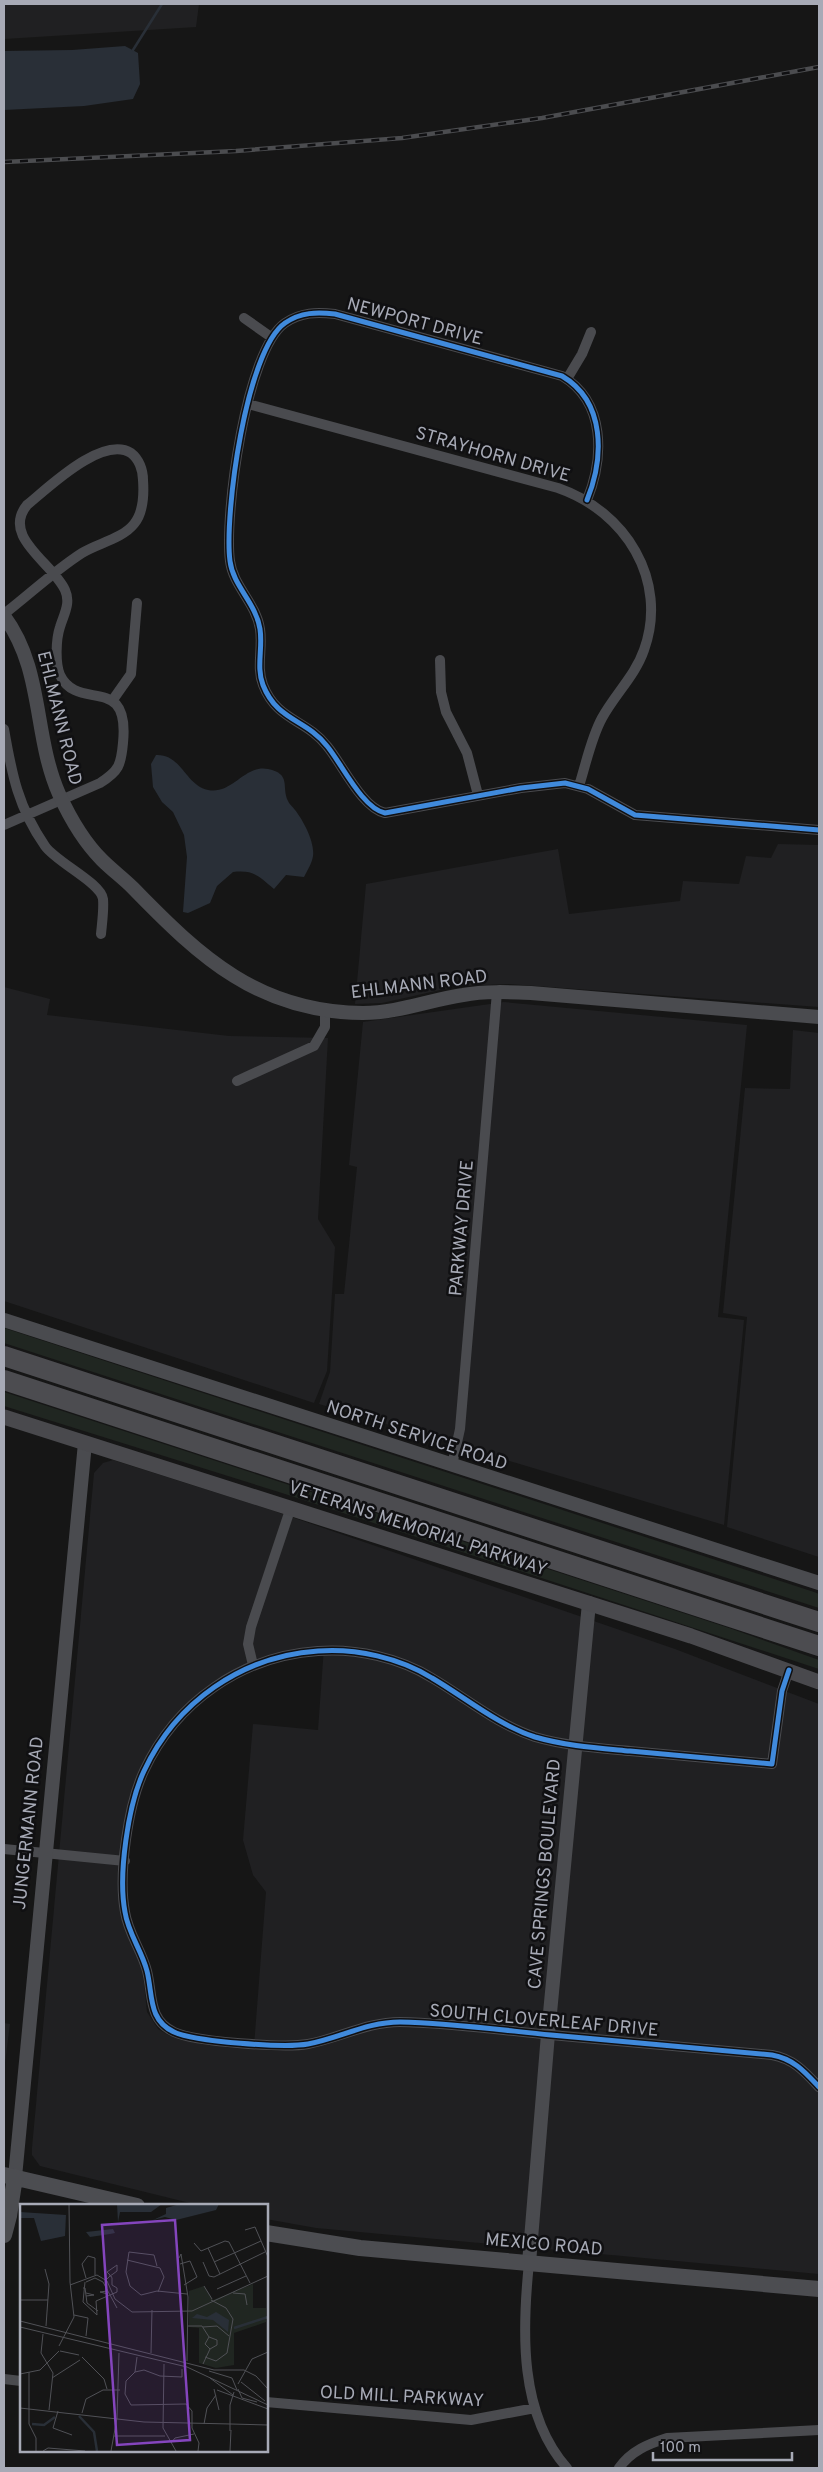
<svg xmlns="http://www.w3.org/2000/svg" width="823" height="2472" font-family="Overpass,sans-serif">
	<rect width="100%" height="100%" fill="#161616"/>
	<path fill="#202022" fill-rule="evenodd" d="M4,4h195l-3,23 -192,12z
		M778,844l41,1v162l-310,-23 -51,2 -76,17 -27,1 11,-120 192,-35 11,65 111,-13 3,-20 56,3 7,-28 25,2z
		M4,987l46,12 -3,16 182,21 99,2 -10,181 17,28 -8,124 -13,32 -310,-102z
		M504,1002l243,23 -29,292 26,3 -20,205 -405,-121 11,-32 5,-78h9l13,-127 -8,-2 14,-143z
		M793,1030l26,3v524l-92,-30 20,-210 -24,-4 22,-225 45,1z
		M113,1460l158,50 404,139 144,55v570l-503,-46 -50,-9v-13h-64l-162,-40 -8,-11v-7l62,-675 9,-10zM324,1647l-6,83 -65,-6 -10,116 10,35 13,17 -12,154 -70,-6 -16,-5 -10,-6 -11,-17 -3,-29 -3,-16 -19,-47 -3,-17v-28l34,-130 27,-34 30,-26z
		M4,2023l6,1 -6,47z"/>
	<path fill="#202621" d="M4,1328l810,264 5,2v14l-815,-265z
		M4,1392l728,237 87,31v9l-537,-176 -278,-87z"/>
	<path fill="#292f37" d="M125,46l13,7 2,31 -7,15 -49,7 -80,4v-59l68,-1z
		M156,755c26,-1 29,30 52,35 24,5 37,-26 60,-21 24,5 13,18 20,32 1,3 5,6 7,9 8,10 20,32 18,46 -1,7 -6,15 -9,21l-18,-2 -12,14c-16,-13 -19,-19 -41,-17l-16,14 -7,17 -22,10 -5,-1 4,-55 -3,-22 -11,-23 -11,-10 -9,-15 -2,-23z"/>
	<g fill="none" stroke-linecap="round" stroke-linejoin="round">
		<path stroke="#292f37" stroke-width="2.5" d="M133,50l29,-46"/>
		<path stroke="#4a4b4f" stroke-width="10" d="M244,318l27,19
			M567,379l15,-25 9,-22
			M248,404l310,84c67,23 111,92 86,162 -9,26 -29,44 -42,68 -11,20 -16,46 -23,68
			M587,500c17,-42 19,-98 -25,-124l-227,-62c-18,-2 -34,-2 -50,9 -39,27 -61,192 -55,238 3,25 26,42 30,68 3,19 -4,38 3,56 14,36 43,34 64,61 15,18 35,62 58,67l136,-25 44,-5 23,6 47,26 184,15
			M4,614c26,-20 50,-43 78,-61 16,-10 40,-14 52,-29 10,-12 10,-30 9,-44 0,-10 -4,-21 -12,-27 -29,-18 -83,35 -104,52 -26,32 26,58 38,85 6,13 -1,24 -5,37 -4,12 -5,36 0,48 18,38 70,-3 63,68 -2,22 -4,28 -23,40l-96,42
			M440,660l1,32 5,20 21,41 11,42
			M112,701l19,-27 6,-71
			M4,729c8,46 14,78 41,117 11,16 56,37 58,53 1,11 -1,24 -2,35
			M237,1081l77,-35 11,-19v-16
			M452,1465l8,-36 37,-437
			M253,1665l-5,-21 3,-17 40,-120
			M789,1670l-7,21 -10,73c-47,-4 -95,-9 -142,-13 -32,-3 -64,-5 -95,-14 -37,-12 -69,-39 -103,-59 -32,-20 -76,-30 -114,-27 -76,5 -142,51 -174,120 -16,34 -26,104 -19,141 3,21 17,39 22,59 6,24 1,49 27,61 21,10 111,16 134,12 32,-6 59,-22 92,-22 50,1 101,8 151,13 74,7 147,13 221,20 22,4 33,17 47,32
			M4,1849l121,12
			M529,2263c-7,68 -10,151 38,205
			M4,2379l17,2
			M266,2402l205,18 64,-12
			M619,2468c12,-17 29,-24 48,-30l152,-8"/>
		<path stroke="#4a4b4f" stroke-width="14" d="M4,616c40,54 29,119 55,178 11,24 24,47 43,66 10,10 21,18 31,28 68,70 126,124 230,125 35,0 66,-13 100,-18 22,-4 45,-3 68,-2l288,24
			M4,1320l815,263
			M15,2177l70,-734
			M529,2263l19,-229 41,-431"/>
		<path stroke="#49494d" stroke-width="15" d="M4,1417l687,219 128,46"/>
		<path stroke="#4c4d51" stroke-width="16" d="M4,2175l133,31
			M266,2233l94,15 459,41
			M4,2235l5,-19 6,-39"/>
		<path stroke="#4c4c50" stroke-width="20" d="M4,1356l815,266
			M4,1380l815,266"/>
		<g stroke="#4b4c4f" stroke-width="4.5">
			<path id="rail" d="M4,162l232,-11 166,-13 140,-20 277,-51"/>
		</g>
		<use href="#rail" stroke="#101012" stroke-width="2.5" stroke-dasharray="8" stroke-linecap="butt"/>
		<g stroke="#101012" stroke-width="8">
			<path id="cycleway" d="M587,500c17,-42 19,-98 -25,-124l-227,-62c-18,-2 -34,-2 -50,9 -39,27 -61,192 -55,238 3,25 26,42 30,68 3,19 -4,38 3,56 14,36 43,34 64,61 15,18 35,62 58,67l136,-25 44,-5 23,6 47,26 184,15
				M789,1670l-7,21 -10,73c-47,-4 -95,-9 -142,-13 -32,-3 -64,-5 -95,-14 -37,-12 -69,-39 -103,-59 -32,-20 -76,-30 -114,-27 -76,5 -142,51 -174,120 -16,34 -26,104 -19,141 3,21 17,39 22,59 6,24 1,49 27,61 21,10 111,16 134,12 32,-6 59,-22 92,-22 50,1 101,8 151,13 74,7 147,13 221,20 22,4 33,17 47,32"/>
		</g>
		<use href="#cycleway" stroke="#408adc" stroke-width="5"/>
	</g>
	<g text-anchor="middle" stroke-width="5" stroke-linejoin="round" paint-order="stroke">
		<g font-size="18" fill="#a7aab6" stroke="#101012">
			<text transform="translate(415 321) rotate(15)" y="6">NEWPORT DRIVE</text>
			<text transform="translate(493 454) rotate(16)" y="6">STRAYHORN DRIVE</text>
			<text transform="translate(60 718) rotate(76)" y="6">EHLMANN ROAD</text>
			<text transform="translate(419 984) rotate(-7)" y="6">EHLMANN ROAD</text>
			<text transform="translate(461 1228) rotate(-85)" y="6">PARKWAY DRIVE</text>
			<text transform="translate(417 1435) rotate(18)" y="6">NORTH SERVICE ROAD</text>
			<text transform="translate(418 1528) rotate(18)" y="6">VETERANS MEMORIAL PARKWAY</text>
			<text transform="translate(28 1823) rotate(-84)" y="6">JUNGERMANN ROAD</text>
			<text transform="translate(544 1874) rotate(-85)" y="6">CAVE SPRINGS BOULEVARD</text>
			<text transform="translate(544 2020) rotate(5)" y="6">SOUTH CLOVERLEAF DRIVE</text>
			<text transform="translate(544 2244) rotate(5)" y="6">MEXICO ROAD</text>
			<text transform="translate(402 2396) rotate(3)" y="6">OLD MILL PARKWAY</text>
		</g>
	</g>
	<g transform="translate(20 2204)">
		<rect width="248" height="248" fill="#161616"/>
		<path d="M233,80v24h13v14l-32,11v32l-18,3 -17,-5v-35l-10,-1v-36l15,-5 9,14z" fill="#202621"/>
		<path d="M97,0l18,1 27,-1 -11,8h-31l-2,10zM160,0h39l-3,6 -40,10 -11,-3 -12,3 13,-6v-6zM0,8l46,3 -1,21 -24,5 -7,-23h-14zM93,25l2,4 -5,1 -20,3 -4,-5zM196,108l13,8 -1,12 -15,-12 -21,-2 5,-4 10,3z" fill="#292f37"/>
		<path fill="none" stroke="#292f37" stroke-width="2.5" d="M214,124l34,-11M59,212l15,16 3,19M12,220l12,1 11,-8"/>
		<path fill="none" stroke="#505156" stroke-width="1" d="M225,26l10,-3 13,30M174,39l7,8 24,-10 4,1 21,41M188,44l12,26M159,54l2,-4 7,43 -1,64M107,56l33,8 4,9 -6,15M183,58l6,14 5,1 51,-25M194,58l47,-21M160,60l10,-3 7,16 -13,8M137,62l-3,-11 -25,-3 -3,20 4,14 11,9 16,-4 30,3M25,65l4,15 -3,42M66,74l-4,-14 6,-8 7,2v17M65,78l-2,20 14,13 -1,-14 21,-9v-4l-5,-3v-7l-1,-2h-1v-1l-3,-3 10,-7v6l-4,3 -3,2 -4,4M66,78l9,-4 8,4 14,26M50,81l27,-10 10,6 8,18 17,13 60,-1 76,-35M184,82l8,13M63,84h2l2,15 11,8M197,85l29,-13M87,87l-7,1 8,2M213,89l12,1 2,11M66,92l8,-1 -8,-2M0,96h28M54,111l14,3 -2,18M0,117l194,49h30l12,6 12,13M168,122h14l7,11 8,3v5l-7,4 -7,15M0,123l167,40 81,38M183,123l14,-1 12,10M23,130l-2,19 12,20 -4,37M189,133l-4,7 5,5M39,142l15,-29 -4,-35 -1,-78M40,147l19,4M131,149l1,-43M62,153l22,22 3,10M185,153l11,4 11,-8 6,-34 -7,-11 -15,-8M144,160l-1,64 13,23M162,165v8l-22,-1 -16,-6 -9,2 -9,9 -1,13 6,11 55,-1 6,7v17l7,15 -1,8M189,167l23,7 5,12M9,168v52l7,14v13M115,168l2,-15M0,170l20,-4 19,-19M32,174l28,-18M190,174l23,17M221,178l24,19M218,180l14,-25 16,-7M194,185l5,21M218,185l4,9 15,4M197,186l51,19M0,204l124,14 87,2M38,207l-5,17 19,7M62,209l4,-14 17,-9h17M97,214l2,-65M184,220l3,-16 9,-13M211,220l37,1M210,227v-26l4,-13M94,232h51M151,239l4,-5 19,-4M23,247l5,-3 37,3M91,247l6,-33M210,247l1,-21"/>
		<path fill="#8445bd" fill-opacity="0.15" stroke="#8445bd" stroke-width="2.5" d="M155,16l15,220 -73,5 -15,-220z"/>
		<rect width="248" height="248" fill="none" stroke="#a7aab6" stroke-width="2.5"/>
	</g>
	<rect width="823" height="2472" fill="none" stroke="#a7aab6" stroke-width="10"/>
	<path d="M653 2452v8h139v-8" fill="none" stroke="#a7aab6" stroke-width="2.5"/>
	<text x="660" y="2452" font-size="15" fill="#a7aab6" stroke="#101012" stroke-width="4" paint-order="stroke">100 m</text>
</svg>
